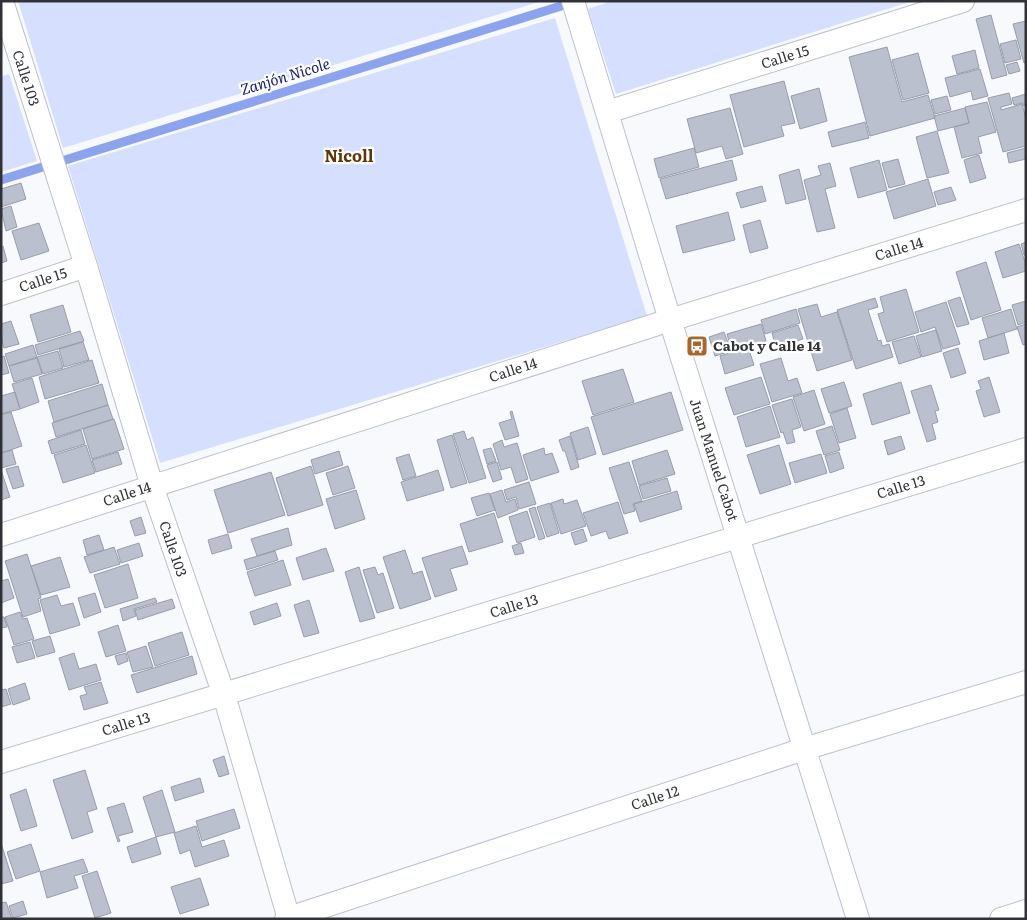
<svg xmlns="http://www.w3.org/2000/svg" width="1027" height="920" font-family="Literata,serif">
	<rect width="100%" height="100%" fill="#f8f9fc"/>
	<path fill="#d6e0fe" d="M18,1h524l-479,147z
		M612,1h301l-297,93 -28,-85z
		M555,18l92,298 -487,147 -92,-297z
		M9,74l28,87 -36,11v-96z"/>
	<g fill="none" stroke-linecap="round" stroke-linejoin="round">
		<path stroke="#8ca3ee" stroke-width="9" d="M1,180l573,-178"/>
	</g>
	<path fill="#bbc0ce" stroke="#989dab" d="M991,15l16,60 -15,4 -16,-60z
		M1026,21v41l-2,1 -11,-39z
		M1016,40l5,19 -16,4 -5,-19z
		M887,47l15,55 26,-7 7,23 -65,18 -21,-79z
		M975,50l4,18 -22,6 -5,-18z
		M918,53l11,40 -26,7 -11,-40z
		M1017,62l3,9 -11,3 -3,-9z
		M980,69l8,27 -15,4 -2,-9 -21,6 -5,-19z
		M784,81l11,42 -14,3 3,10 -40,11 -14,-52z
		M819,88l8,33 -27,8 -9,-33z
		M1009,93l3,11 -11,3v3l21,-6 4,14v28l-23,6 -15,-54z
		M1026,94v11l-3,1v-3l-9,2 -2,-7z
		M947,96l4,14 -16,4 -4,-14z
		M987,102l9,30 -18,5 4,16 -20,5 -8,-31 15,-4 -4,-16z
		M730,108l13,46 -17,5 -4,-13 -26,7 -9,-34z
		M965,108l4,15 -31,8 -4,-15z
		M865,122l4,16 -37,9 -4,-15z
		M937,131l12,42 -22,5 -11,-41z
		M694,148l5,19 -40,11 -5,-19z
		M1026,148v11l-17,4 -2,-10z
		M979,155l7,23 -16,5 -6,-23z
		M898,159l7,25 -16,4 -7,-25z
		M732,160l5,20 -71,19 -6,-20z
		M879,160l8,30 -29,8 -8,-30z
		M830,163l6,23 -11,3 10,39 -18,4 -13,-52 17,-5 -3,-9z
		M799,169l7,30 -20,5 -7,-29z
		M928,179l8,27 -42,13 -8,-27z
		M21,183l5,16 -25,8v-18z
		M762,186l4,15 -25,7 -5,-15z
		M951,187l5,13 -18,5 -4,-13z
		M11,206l6,21 -11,4 -5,-22z
		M728,212l7,28 -52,13 -7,-27z
		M760,220l8,28 -18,5 -7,-28z
		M39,223l10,28 -28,9 -9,-29z
		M1026,242v13h-2l-3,-11z
		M1019,244l7,21v6l-23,7 -8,-26z
		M3,246l4,15 -6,2v-16z
		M986,262l15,48 -30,10 -15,-48z
		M906,289l13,43 -32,10 -9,-28 6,-2 -4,-15z
		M960,297l9,27 -12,3 -9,-26z
		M875,298l3,9 -10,3 10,31 3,-1 1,6 7,-2 4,13 -37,12 -19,-59z
		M1026,301v21l-8,3 -6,-20z
		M946,302l14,42 -17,5 -8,-22 -14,5 -6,-20z
		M817,304l4,13 16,-5 15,48 -35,11 -19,-62z
		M63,305l8,27 -33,10 -8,-27z
		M796,309l4,14 -35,11 -4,-14z
		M1011,309l6,20 -29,9 -6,-20z
		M11,321l8,23 -15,4 -3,-10v-14z
		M761,324l5,17 -18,6 6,18 -29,9 -5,-18 12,-4 -5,-18z
		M1026,324v20l-3,1 -6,-18z
		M798,325l5,14 -27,8 -4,-14z
		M936,330l6,21 -20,6 -6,-21z
		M80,331l4,10 -46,14 -3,-10z
		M724,332l7,19 -16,5 -6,-19z
		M1004,333l5,20 -25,7 -5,-19z
		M914,336l7,21 -22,7 -7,-22z
		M83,342l6,18 -25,7 -5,-18z
		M33,345l4,12 -28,9 -4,-12z
		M958,348l8,25 -15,5 -8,-25z
		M58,351l5,17 -20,6 -6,-17z
		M4,356l5,17 -8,2v-18z
		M37,358l5,16 -28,8 -5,-16z
		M781,358l7,23 9,-3 5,15 -30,9 -12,-38z
		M92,360l7,23 -54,16 -6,-22z
		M623,369l11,33 -41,13 -11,-34z
		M761,377l9,27 -36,11 -9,-27z
		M989,377l11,35 -16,5 -8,-26 5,-2 -3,-8z
		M32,378l7,24 -19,7 -8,-25z
		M844,382l8,24 -23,7 -8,-24z
		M901,382l9,31 -38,12 -9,-31z
		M102,384l6,21 -54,17 -6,-21z
		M931,385l8,25 -4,1 3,11 -6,2 4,15 -9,3 -16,-51z
		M814,390l11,34 -21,7 -11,-34z
		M15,392l5,17 -19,5v-18z
		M671,392l12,38 -80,25 -12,-38z
		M792,399l9,28 -9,3 3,12 -8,2 -4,-12 -2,1 -9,-28z
		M108,405l5,14 -57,18 -4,-14z
		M770,406l10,31 -34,10 -9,-30z
		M847,408l9,30 -17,5 -9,-29z
		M512,411l7,25 -14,4 -6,-17 13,-4 -2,-7z
		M11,412l11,34 -21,7v-38z
		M114,419l10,30 -32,10 -9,-30z
		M832,426l8,24 -16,5 -8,-24z
		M588,427l8,27 -18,6 -8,-27z
		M81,430l4,14 -33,10 -4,-13z
		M464,431l3,9 6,-3 13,41 -17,5 -16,-49z
		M452,435l15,48 -16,5 -14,-48z
		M570,436l9,31 -8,3 -6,-19h-2l-4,-11z
		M901,436l4,13 -17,6 -4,-14z
		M502,440l2,7 13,-4 11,36 -12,4 -5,-16 -10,3 -8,-26z
		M86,445l9,28 -32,10 -9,-28z
		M779,445l12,39 -31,10 -13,-39z
		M491,448l5,13 -9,3 -4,-14z
		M544,448l1,7 7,-2 7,19 -28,9 -8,-26z
		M12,450l4,14 -15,4v-15z
		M667,450l8,24 -36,11 -7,-24z
		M339,451l4,14 -28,9 -4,-14z
		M118,452l4,12 -26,8 -4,-12z
		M839,452l5,16 -14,5 -5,-17z
		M409,454l7,22 -13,4 -7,-22z
		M821,454l6,19 -32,10 -6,-20z
		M497,462l5,17 -9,3 -6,-17z
		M629,462l13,39 -9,3 2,7 -11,3 -15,-46z
		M18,466l6,20 -11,3 -7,-20z
		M311,466l12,39 -35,11 -12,-38z
		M348,466l7,22 -22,7 -7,-22z
		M1,470l9,27 -9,3z
		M438,470l6,20 -37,11 -6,-19z
		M271,472l14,43 -57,18 -14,-43z
		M667,478l4,13 -28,8 -4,-13z
		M529,482l7,22 -17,5 -3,-12 -9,3 -3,-10z
		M356,490l9,29 -30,10 -9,-30z
		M502,490l4,12 9,-3 3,11 -20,8 -8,-24z
		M677,491l5,18 -42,13 -6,-18z
		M489,493l6,17 -18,6 -6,-18z
		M563,499l1,5 13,-4 9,26 -25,8 -10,-31z
		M618,502l10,31 -19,6 -3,-8 -15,5 -8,-23z
		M550,503l9,30 -12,4 -10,-30z
		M535,507l10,31 -6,2 -10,-31z
		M527,511l8,26 -18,6 -8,-26z
		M494,513l9,29 -34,10 -9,-28z
		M141,517l5,16 -11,3 -5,-15z
		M288,528l4,17 -35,11 -6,-17z
		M583,529l4,12 -12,4 -4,-12z
		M228,534l4,14 -20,6 -4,-14z
		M99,535l5,15 -17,5 -4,-15z
		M139,543l4,13 -22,7 -4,-13z
		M521,543l3,10 -9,2 -3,-9z
		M462,546l6,18 -18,5 7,21 -22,7 -13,-39z
		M114,547l6,17 -30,9 -6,-16z
		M326,548l8,23 -31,9 -7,-22z
		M405,550l8,24 9,-3 9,28 -31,10 -17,-52z
		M275,551l3,9 -31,10 -3,-10z
		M27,554l14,44 -3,1 3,12 -18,6 -18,-56z
		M60,557l10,30 -29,8 -10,-29z
		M283,560l8,25 -36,11 -8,-24z
		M128,564l10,34 -33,10 -11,-33z
		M359,567l16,51 -15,4 -15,-50z
		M375,567l3,8 5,-2 11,35 -17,5 -14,-43z
		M8,579l6,19 -13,5v-22z
		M95,593l6,19 -17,6 -6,-20z
		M57,595l4,11 12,-3 7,22 -30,9 -10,-34z
		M155,598l2,4 -23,7 2,7 -13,5 -3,-12z
		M172,599l3,9 -37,12 -3,-10z
		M309,600l10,33 -15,4 -10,-32z
		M277,603l4,13 -27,9 -4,-13z
		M20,612l3,7 4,-1 7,21 -20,6 -9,-28z
		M1,617h3l3,10 -6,1z
		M118,625l8,26 -20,6 -8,-25z
		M182,632l7,23 -34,11 -7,-23z
		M50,636l5,16 -18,5 -5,-16z
		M30,642l5,16 -18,5 -5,-16z
		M146,646l7,21 -20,5 -6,-20z
		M74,653l5,16 17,-5 5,16 -32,10 -10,-32z
		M126,653l2,8 -10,4 -3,-9z
		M192,656l5,18 -60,19 -6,-18z
		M101,682l7,21 -24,7 -4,-14 7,-2 -3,-7z
		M25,683l5,16 -17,6 -5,-16z
		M6,689l5,15 -10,3v-17z
		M224,756l5,18 -10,3 -6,-17z
		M85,770l12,39 -10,3 6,20 -21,7 -19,-59z
		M200,778l4,14 -29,9 -4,-14z
		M26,789l11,37 -16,5 -11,-36z
		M162,790l13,42 -19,5 -13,-40z
		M124,803l9,29 -15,4 2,5 -2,1 -11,-34z
		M234,809l6,19 -38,13 -6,-20z
		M196,826l6,21 22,-7 5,16 -34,11 -5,-17 -10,4 -6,-21z
		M156,837l5,17 -29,9 -5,-16z
		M1,843l12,38 -12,3z
		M31,844l9,27 -24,8 -9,-27z
		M83,859l5,13 -14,4 4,12 -31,10 -7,-26z
		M97,871l14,42 -16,5 -13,-42z
		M200,878l9,27 -29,9 -9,-27z
		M23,901l4,13 -14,4 -4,-12z
		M6,902l6,17h-11v-16z"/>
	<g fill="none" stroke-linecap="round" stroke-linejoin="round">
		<g stroke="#bcc1d0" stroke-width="24">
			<path id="street" d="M2,1l84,265 66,220 72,209 65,224
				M573,1l97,319 188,599
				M607,112l356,-111
				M1,294l85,-28
				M1,535l669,-215 356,-110
				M1,762l1025,-313
				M286,919l518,-170 222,-67
				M1001,919l25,-8"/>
		</g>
		<use href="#street" stroke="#fff" stroke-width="22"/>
	</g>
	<defs>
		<g id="bus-square" transform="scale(1.125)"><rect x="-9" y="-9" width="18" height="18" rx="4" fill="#a5672d" stroke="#fff"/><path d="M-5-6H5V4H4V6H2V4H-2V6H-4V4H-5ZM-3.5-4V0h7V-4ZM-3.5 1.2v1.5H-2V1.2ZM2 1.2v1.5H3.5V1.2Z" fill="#fff"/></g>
	</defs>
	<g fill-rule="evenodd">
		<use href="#bus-square" x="697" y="346"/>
	</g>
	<g text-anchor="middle" stroke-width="4.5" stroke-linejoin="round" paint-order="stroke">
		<g font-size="14" fill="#303237" stroke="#fff">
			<text transform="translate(785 57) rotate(-17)" y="5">Calle 15</text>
			<text transform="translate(26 78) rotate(72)" y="5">Calle 103</text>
			<text transform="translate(899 249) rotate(-17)" y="5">Calle 14</text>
			<text transform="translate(43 280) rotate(-18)" y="5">Calle 15</text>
			<text transform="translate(513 370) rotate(-18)" y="5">Calle 14</text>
			<text transform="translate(714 460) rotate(72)" y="5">Juan Manuel Cabot</text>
			<text transform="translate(901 487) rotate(-17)" y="5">Calle 13</text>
			<text transform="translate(127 494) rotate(-18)" y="5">Calle 14</text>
			<text transform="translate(173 549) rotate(71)" y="5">Calle 103</text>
			<text transform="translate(514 606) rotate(-17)" y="5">Calle 13</text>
			<text transform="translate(126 724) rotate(-17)" y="5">Calle 13</text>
			<text transform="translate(655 798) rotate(-18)" y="5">Calle 12</text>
		</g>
		<g font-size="14" font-weight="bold" fill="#303237" stroke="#fff" text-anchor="start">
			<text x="713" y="351">Cabot y Calle 14</text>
		</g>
		<g font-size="15" font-style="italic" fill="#182175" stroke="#fff">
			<text transform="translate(285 77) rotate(-17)" y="5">Zanjón Nicole</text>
		</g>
		<g font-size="16" font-weight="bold" fill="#5e3409" stroke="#fff">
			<text x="349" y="162">Nicoll</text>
		</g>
	</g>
	<rect width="1027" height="920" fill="none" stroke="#303237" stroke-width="5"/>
</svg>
